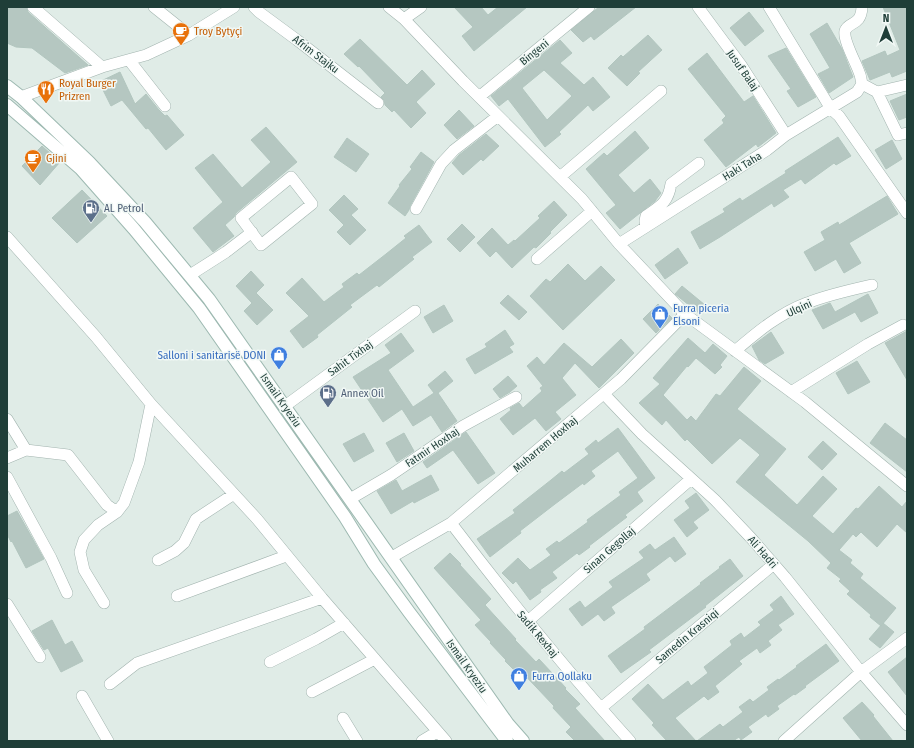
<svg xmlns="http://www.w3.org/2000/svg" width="914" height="748" font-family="'Fira Sans Condensed',sans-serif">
	<rect width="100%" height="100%" fill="#e0ece7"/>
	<path fill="#b5c7c1" stroke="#b2c6bf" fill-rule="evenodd" d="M7,7h19l2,5 60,53 -23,8 -33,-25 -16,-1 -9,-4z
		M454,7h27l7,8 10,-8h29l-53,44 -12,-15 11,-9z
		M599,7h37l-42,33 -3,-4 -8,6 -12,-12z
		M883,7h24v64l-15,6 -2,-5 -20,8 -8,-19 23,-10 2,5 13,-6z
		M749,12l15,19 -19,15 -15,-18z
		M827,23l15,26 11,28 -24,16 -11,-19 12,-6 -20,-34z
		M648,35l14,15 -24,22 2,1 -13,13 -19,-18 13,-13 2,2z
		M360,39l47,46 15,-15 13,14 -19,18 10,11 -15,15 -17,-18 -2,2 -7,-7 -1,-5 -3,-3 4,-4 -26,-27 -1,1 -14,-13z
		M560,40l12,13 -12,10 24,22 9,-8 17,20 -17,14 -5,-6 -29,27 2,2 -16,13 -37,-48 -9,7 -8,-10zM544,70l28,26 -25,24 -25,-32z
		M786,48l30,49 -18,10 -11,-16 4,-2 -23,-33z
		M707,53l37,49 9,-6 23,37 -18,14 -2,-3 -30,23 -22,-27 20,-17 -2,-3 4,-4 -38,-47z
		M120,72l15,32 11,-10 13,16 6,6 2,-1 17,20 -18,15 -18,-22 -2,1 -24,-29 -11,6 -12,-24z
		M907,94v23l-8,3 -9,-19z
		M459,110l15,16 -17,13 -13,-14z
		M266,127l31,35 -61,51 -2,4 -9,8 9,11 -21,16 -20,-24 30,-26 -28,-34 18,-14 29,34 29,-26 -20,-22z
		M635,131l14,17 -31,27 16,18 16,-14 11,14 -6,8 -35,28 -14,-16 10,-8 -30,-36 18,-16 3,3z
		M486,134l13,12 -16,15 -2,-2 -18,16 -11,-12 7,-8z
		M838,137l13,19 -15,9 -2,-2 -29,21 -4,-5 -18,11 6,7 -15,10 -2,-4 -52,34 -20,12 -9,-17 34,-20 -2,-3 17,-11 2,3 44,-28 -1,-2z
		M347,138l22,16 -13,18 -22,-15z
		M892,140l10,19 -16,10 -11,-19z
		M42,146l18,16 -20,23 -18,-19z
		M421,152l13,10 -24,44 -1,4 -4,6 -17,-13 12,-17 -1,-1 13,-16 -2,-2z
		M82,190l25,26 -30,27 -25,-25z
		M344,195l14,14 -7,6 15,15 -16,15 -13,-13 7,-7 -15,-15z
		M887,196l11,18 -49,29 12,20 -17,10 -8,-14 -21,12 -11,-19 21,-12 -4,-8 17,-10 1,3z
		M554,201l13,14 -17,17 1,1 -15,15 -2,-1 -22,21 -16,-17 -6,6 -13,-14 15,-15 16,17 6,-5 1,1 25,-23 -2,-2z
		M462,224l13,13 -15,15 -13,-13z
		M419,225l13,17 -20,15 2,2 -35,28 -2,-2 -27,20 2,2 -35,28 1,2 -15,11 -13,-17 19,-15 -23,-23 16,-15 22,24 20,-15 -2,-3 15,-11 2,2 27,-21 20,-16 -2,-2z
		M678,248l10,15 -23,16 -10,-14z
		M568,264l17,17 16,-15 14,14 -52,50 -33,-34 16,-17 4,3z
		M251,271l13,14 -8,8 17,17 -16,15 -13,-14 8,-8 -16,-17z
		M682,286l23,19 -6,8 -24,-19z
		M868,294l10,19 -17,9 -6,-10 -32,17 -11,-19 18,-7 5,9z
		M508,295l19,17 -8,8 -19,-17z
		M658,304l14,14 -16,15 -13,-14z
		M444,305l9,16 -20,12 -9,-16z
		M505,330l9,14 -5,3 4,5 -38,22 -9,-15 21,-12 -2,-3z
		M907,331v49l-22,-37z
		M771,332l13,21 -19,11 -6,-4 -7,-14z
		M401,333l13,18 -26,19 25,37 21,-14 -6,-8 17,-14 8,10 -15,12 19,28 -15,11 -11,-17 -18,11 -11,-17 -19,13 -30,-45 38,-24 -6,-8z
		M688,338l17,15 8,-9 14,12 -7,9 2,2 -7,7 -19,-16 -8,9 -1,-1 -24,29 24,25 4,-4 5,5 20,-27 4,2 24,-29 17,14 -24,28 49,40 -22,26 33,30 26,-29 14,13 -25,27 21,18 23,-26 2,1 21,-23 23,21 5,-6v32l-10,-9 -20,23 -16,-15 -5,5 -3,-3 -14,16 13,10 -2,3 13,11 -3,4 36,30 -15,18 -11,-9 1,-2 -24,-21 3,-3 -11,-10 2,-2 -14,-11 4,-5 -23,-22 -72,-59 24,-27 -2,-2 -18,-15 -28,26 -25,-25 -2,2 -19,-21 -4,5 -23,-22 21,-19 -7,-6z
		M621,339l13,14 -35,35 -24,-25 -13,15 14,17 -21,17 6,7 -15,12 -11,-13 -22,17 -13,-16 11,-9 -1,-2 9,-5 4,5 19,-17 -2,-3 3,-2 -16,-20 10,-9 7,8 20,-22 28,24z
		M857,361l13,21 -22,12 -12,-21z
		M508,376l9,10 -7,6 -10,6 -7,-9z
		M885,423l22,17v32l-37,-29z
		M618,428l37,50 -18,14 6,9 -18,14 2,2 -38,29 1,1 -11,8 -2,-2 -25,19 5,6 -17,12 1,2 -11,8 -14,-19 -3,3 -11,-11 16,-15 12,12 21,-15 -5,-6 11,-8 2,2 29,-21 -1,-2 34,-25 -2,-3 19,-14 -20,-27 -27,20 4,5 -11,9 -1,-2 -28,21 -35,27 1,2 -31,24 -13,-18 38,-26 -2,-3 38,-30 11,-9 2,2 25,-19 -4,-5 11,-9 2,3z
		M466,432l29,41 -17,11 -25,-34 -26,18 -4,-6z
		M364,433l10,18 -20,11 -11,-18z
		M404,433l10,18 -17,11 -11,-19z
		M823,441l14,13 -15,16 -14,-13z
		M431,475l8,15 -25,13 -1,-2 -22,13 -14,-23 19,-11 6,11z
		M696,493l13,17 -16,12 5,6 -11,9 -13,-17 16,-12 -5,-7z
		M17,511l27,48 -18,9 -14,-27 -1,1 -4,-8v-18z
		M674,537l12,17 -11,8 -5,-6 -24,18 4,6 -39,27 4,6 -11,8 -6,-7 -16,12 -13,-17 11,-8 5,7 28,-21 -4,-5 35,-24 -5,-6 11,-8 5,6z
		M450,553l11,11 -1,1 31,34 -6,6 31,34 -1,1 21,22 3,-3 27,29 -1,1 15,15 -5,4 30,33h-30l-9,-9 5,-5 -18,-19 1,-2 -35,-37 -3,3 -11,-11 1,-1 -16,-17 1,-1 -16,-17 6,-5 -47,-52z
		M730,559l13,17 -38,30 1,1 -57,43 2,2 -30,21 -13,-17 37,-27 -1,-2 57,-43 -1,-1 20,-15 -1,-1z
		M781,596l13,18 -16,11 4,5 -14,11 3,4 -11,8 -3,-5 -18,13 3,3 -27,22 4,6 -11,8 -4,-4 -29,22 21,23h-29l-15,-16 2,-2 -22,-24 16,-15 15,16 25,-19 3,5 17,-13 -4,-6 28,-22 -2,-4 11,-8 3,5 17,-13 -3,-3 16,-12 -4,-5z
		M52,620l13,25 7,-4 11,20 -22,11 -13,-24 -4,2 -12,-19z
		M883,623l11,9 -14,16 -11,-9z
		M826,644l13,17 -34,25 1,1 -11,8 -1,-1 -17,12 2,3 -11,8 -2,-3 -18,13 4,5 -11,8 -2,-3 -6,4h-36l23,-17 3,3 20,-15 -4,-5 11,-8 3,3 16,-12 -2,-3 11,-8 1,1 18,-13 -1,-1z
		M907,657v39l-19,-24z
		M862,702l12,13 -1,1 20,25h-31l-19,-23z"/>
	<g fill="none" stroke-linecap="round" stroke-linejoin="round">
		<g stroke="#a2b4af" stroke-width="12">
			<path id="minor" d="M33,7l69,60
				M154,7l35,28
				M254,7l5,5 38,28 81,63
				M389,7l15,12 59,62 119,118 37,45 66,70 120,88 102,84
				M698,7l43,58 45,70
				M769,7l62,102 8,7 68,97
				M862,7c-1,20 -14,14 -17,24 -2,9 11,32 14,41 2,4 2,8 3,12
				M404,19l17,-12
				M129,60l36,46
				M862,84l15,8 30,-7
				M877,92l21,43 9,-2
				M21,97l81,-30 44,-12 43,-20 45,-28
				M479,97l110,-90
				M291,177l21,27 -51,41 -20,-27z
				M560,177l101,-86
				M416,209l25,-45 13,-14 44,-34
				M646,227l-1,-6 1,-5c14,-10 22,-13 25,-32l28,-21
				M7,237l89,100 55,67 106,115 65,79 124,143
				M619,244l148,-94 19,-15 71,-43 5,-8
				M537,259l55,-48
				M190,275l36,-23 26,-20
				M735,351c22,-19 45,-38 72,-48 20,-8 43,-13 65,-18
				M791,392l77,-48 35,-19
				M604,394l38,40 73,66 36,38 34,39 76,95 46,53
				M285,406l130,-95
				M7,419l19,31
				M7,458l19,-8 42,5 39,50 10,7
				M7,477l44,81 16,35
				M350,499l41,-24 72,-49 53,-29
				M451,523c57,75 116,148 179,218
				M392,557l59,-34 170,-144 64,-65
				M158,560l17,-9 9,-8 12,-24 38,-25
				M177,596l109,-40
				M104,603l-20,-33 -4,-18 4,-12 14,-15 19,-13 7,-9 15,-41 12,-58
				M7,604l33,53
				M528,621l163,-142
				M270,662l46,-23 28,-16
				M110,684l27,-21 185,-65
				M312,692l63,-33
				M82,696l26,45
				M601,708l173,-144
				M343,718l14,23
				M422,741l15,-9
				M784,741l77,-69 46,-34"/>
		</g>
		<g stroke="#9db9b1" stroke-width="14">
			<path id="secondary" d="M7,86l14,11 68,65 56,60 64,77 299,425 15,17
				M7,105l74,64 53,60 65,79 146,209 29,47 35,48 98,129"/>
		</g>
		<use href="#minor" stroke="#fff" stroke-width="11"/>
		<use href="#secondary" stroke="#fff" stroke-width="12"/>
	</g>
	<defs>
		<g id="cafe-pin" transform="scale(0.9)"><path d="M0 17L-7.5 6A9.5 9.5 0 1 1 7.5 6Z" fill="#e8710a" stroke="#f1f8f5"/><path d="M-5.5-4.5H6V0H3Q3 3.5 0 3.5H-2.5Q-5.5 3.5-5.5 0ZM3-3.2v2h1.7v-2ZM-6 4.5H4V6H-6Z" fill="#fff"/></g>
		<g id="restaurant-pin" transform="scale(0.9)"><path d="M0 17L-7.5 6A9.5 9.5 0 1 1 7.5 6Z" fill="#e8710a" stroke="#f1f8f5"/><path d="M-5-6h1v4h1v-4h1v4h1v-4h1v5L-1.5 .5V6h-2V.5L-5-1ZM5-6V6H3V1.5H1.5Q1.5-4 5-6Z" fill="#fff"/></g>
		<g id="fuel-pin" transform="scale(0.9)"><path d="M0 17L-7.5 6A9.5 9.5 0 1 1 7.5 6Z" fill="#5c6f8a" stroke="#f1f8f5"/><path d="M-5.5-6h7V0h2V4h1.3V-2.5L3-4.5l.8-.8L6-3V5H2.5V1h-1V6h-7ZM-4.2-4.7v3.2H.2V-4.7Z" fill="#fff"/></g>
		<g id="shop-pin" transform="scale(0.9)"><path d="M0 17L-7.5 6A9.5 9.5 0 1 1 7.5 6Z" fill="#3f7fe0" stroke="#f1f8f5"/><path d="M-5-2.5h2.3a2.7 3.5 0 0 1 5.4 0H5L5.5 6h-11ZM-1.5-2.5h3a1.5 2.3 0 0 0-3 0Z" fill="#fff"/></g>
	</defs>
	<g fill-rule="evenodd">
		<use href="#cafe-pin" x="181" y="31"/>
		<use href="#restaurant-pin" x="46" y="89"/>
		<use href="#cafe-pin" x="33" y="158"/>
		<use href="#fuel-pin" x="91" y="208"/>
		<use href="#shop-pin" x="660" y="314"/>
		<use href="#shop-pin" x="279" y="355"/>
		<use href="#fuel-pin" x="328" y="393"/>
		<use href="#shop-pin" x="519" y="676"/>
	</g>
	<g text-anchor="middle" stroke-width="3" stroke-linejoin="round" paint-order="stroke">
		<g font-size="11" fill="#c56008" stroke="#f1f8f5" text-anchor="start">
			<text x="194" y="35">Troy Bytyçi</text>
			<text x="59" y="87">Royal Burger<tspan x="59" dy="13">Prizren</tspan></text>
			<text x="46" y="162">Gjini</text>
		</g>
		<g font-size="11" fill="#1f3e38" stroke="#f1f8f5">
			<text transform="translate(534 52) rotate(-39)" y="4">Bingeni</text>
			<text transform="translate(316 54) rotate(37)" y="4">Afrim Stajku</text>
			<text transform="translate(743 70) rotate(55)" y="4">Jusuf Balaj</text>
			<text transform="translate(742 166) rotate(-32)" y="4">Haki Taha</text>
			<text transform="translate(799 308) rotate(-25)" y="4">Ulqini</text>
			<text transform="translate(350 358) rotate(-36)" y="4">Sahit Tixhaj</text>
			<text transform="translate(281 400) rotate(55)" y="4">Ismail Kryeziu</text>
			<text transform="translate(545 444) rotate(-40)" y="4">Muharrem Hoxhaj</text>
			<text transform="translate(432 447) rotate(-34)" y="4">Fatmir Hoxhaj</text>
			<text transform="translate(609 550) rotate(-41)" y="4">Sinan Gegollaj</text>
			<text transform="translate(763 552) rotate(49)" y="4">Ali Hadri</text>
			<text transform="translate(538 634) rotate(50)" y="4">Sadik Rexhaj</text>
			<text transform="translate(687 636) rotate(-40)" y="4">Samedin Krasniqi</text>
			<text transform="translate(467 666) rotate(55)" y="4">Ismail Kryeziu</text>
		</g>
		<g font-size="11" fill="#4e5e75" stroke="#f1f8f5" text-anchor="start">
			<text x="104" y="212">AL Petrol</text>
			<text x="341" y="397">Annex Oil</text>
		</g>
		<g font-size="11" fill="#366cbe" stroke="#f1f8f5" text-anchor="start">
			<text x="673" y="312">Furra piceria<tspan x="673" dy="13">Elsoni</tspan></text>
			<text x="266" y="359" text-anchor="end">Salloni i sanitarisë DONI</text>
			<text x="532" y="680">Furra Qollaku</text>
		</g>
	</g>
	<rect width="914" height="748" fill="none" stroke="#1f3e38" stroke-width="16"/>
	<g transform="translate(886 28)" stroke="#f1f8f5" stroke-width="3" paint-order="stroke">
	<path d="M0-3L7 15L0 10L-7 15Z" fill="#1f3e38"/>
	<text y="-6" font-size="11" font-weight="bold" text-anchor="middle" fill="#1f3e38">N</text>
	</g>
</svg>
